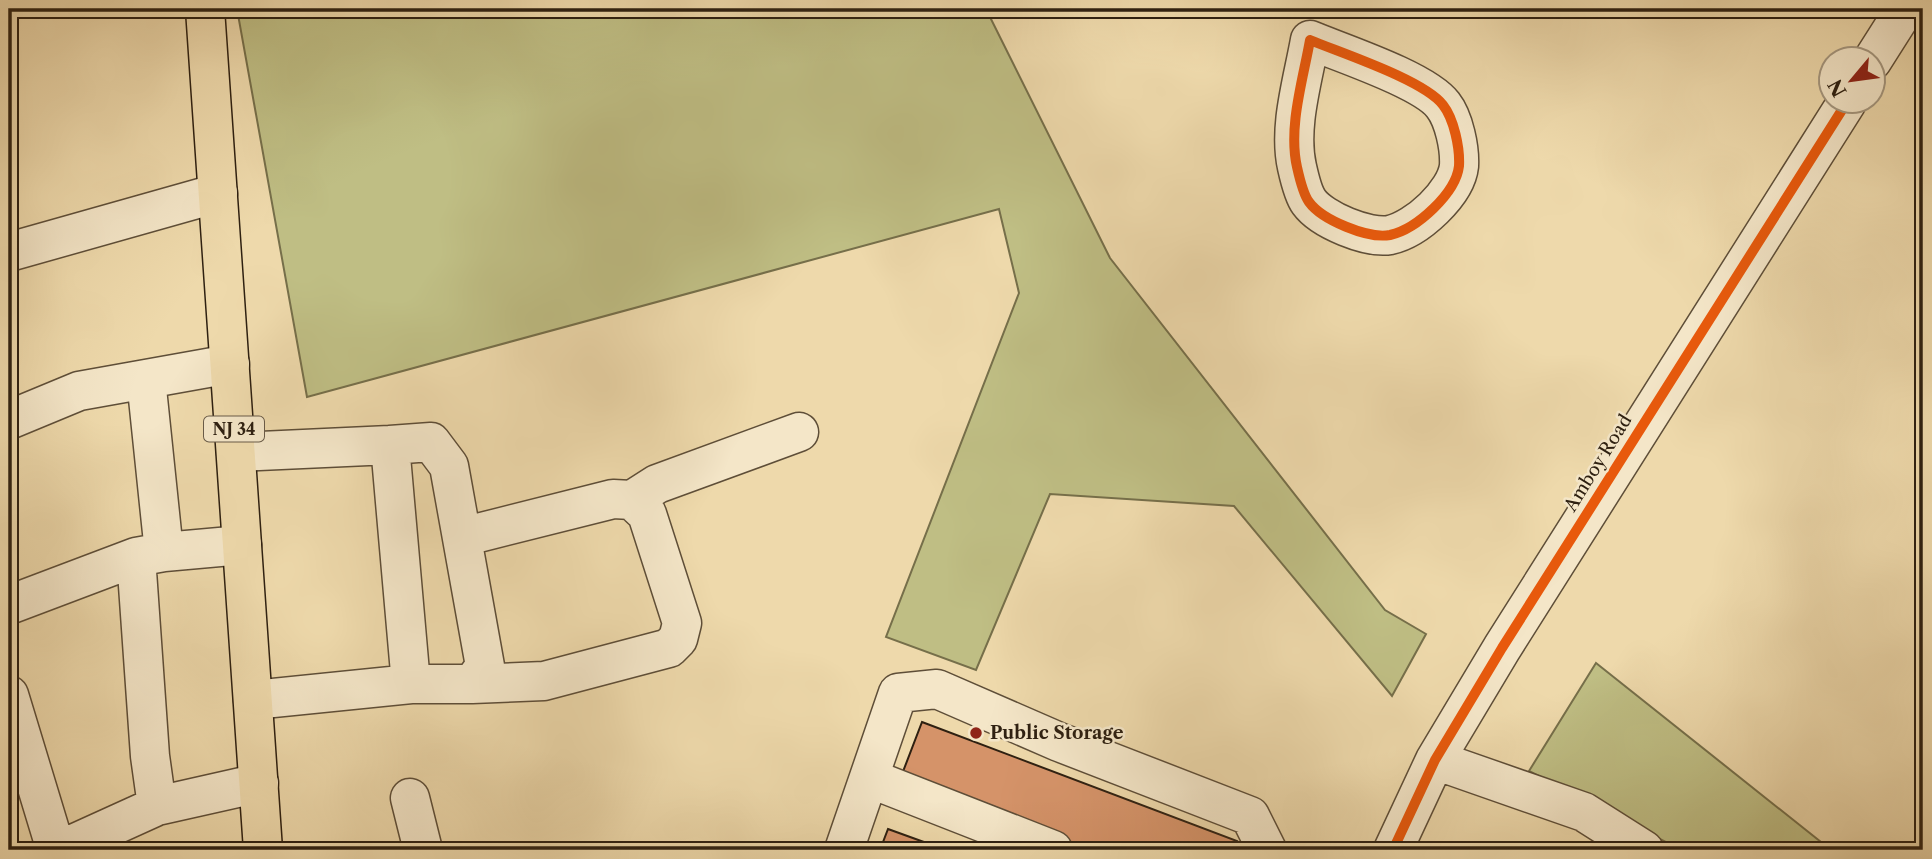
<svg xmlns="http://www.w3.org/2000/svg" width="1932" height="859" font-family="'Libre Caslon Text',serif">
	<rect width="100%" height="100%" fill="#eed9ab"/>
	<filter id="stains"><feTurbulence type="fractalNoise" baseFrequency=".00286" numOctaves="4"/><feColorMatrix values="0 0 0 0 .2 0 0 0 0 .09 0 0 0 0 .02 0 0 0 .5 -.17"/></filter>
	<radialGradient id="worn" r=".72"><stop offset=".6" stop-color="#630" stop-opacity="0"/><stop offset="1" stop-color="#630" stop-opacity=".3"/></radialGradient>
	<path fill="#bfbe84" stroke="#766f4a" stroke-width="2" d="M237,9h749l124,249 275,352 41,24 -34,62 -158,-190 -184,-12 -74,176 -90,-33 133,-344 -20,-84 -692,188z
		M1596,663l235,187h-150l-152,-79z"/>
	<path fill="#d59369" stroke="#2e2011" stroke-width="2" d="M922,722l315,119 -4,9h-150l-184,-68z
		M888,829l58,21h-66z"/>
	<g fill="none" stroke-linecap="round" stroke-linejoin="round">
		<g stroke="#5e4e38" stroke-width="41">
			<path id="minor" d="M1310,40c31,13 114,40 133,65 11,14 17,43 16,61 -3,27 -42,63 -69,69 -22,4 -68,-15 -81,-33 -6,-8 -10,-26 -12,-35 -9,-40 6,-87 13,-127z
				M1872,61l33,-52
				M9,252l209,-59
				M146,379l18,173 78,-7
				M9,420l70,-29 151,-27
				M390,445l41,-3 18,24 36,200 -13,18h-61
				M236,452l154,-7 21,239 -158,16
				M632,500l25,-16 142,-52
				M462,537l151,-38 19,1 15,14 35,109 -4,16 -9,9 -125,33 -72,3
				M164,552l-28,5 14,199 7,50 102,-23
				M9,605l127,-48
				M9,695l47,155
				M1435,760l149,52 60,38
				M869,778l184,72
				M410,798l13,52
				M60,850l97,-44
				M844,850l54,-157 39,-4 122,53 191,74 17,34
				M1393,850l42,-90 67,-112 345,-546"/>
		</g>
		<g stroke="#2e2011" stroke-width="41">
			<path id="major" d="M205,9l58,841"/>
		</g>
		<use href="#minor" stroke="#f4e6c8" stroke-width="38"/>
		<use href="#major" stroke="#eed9ab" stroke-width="38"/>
		<g stroke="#f4e6c8" stroke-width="15">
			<path id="cycleway" d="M1310,40c31,13 114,40 133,65 11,14 17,43 16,61 -3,27 -42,63 -69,69 -22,4 -68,-15 -81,-33 -6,-8 -10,-26 -12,-35 -9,-40 6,-87 13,-127z
				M1393,850l42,-90 67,-112 345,-546"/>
		</g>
		<use href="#cycleway" stroke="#e8590c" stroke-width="10"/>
	</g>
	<circle fill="#8f2418" stroke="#f4e6c8" stroke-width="2.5" cx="976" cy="733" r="7"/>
	<g text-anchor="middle" stroke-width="5" stroke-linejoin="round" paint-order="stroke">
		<rect fill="#f4e6c8" stroke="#695b48" stroke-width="2" x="204" y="416.5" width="60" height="25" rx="5"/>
		<g font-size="16" font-weight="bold" fill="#2e2011">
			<text x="234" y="435">NJ 34</text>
		</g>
		<g font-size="18" fill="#2e2011" stroke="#f4e6c8">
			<text transform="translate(1598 463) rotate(-58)" y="6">Amboy Road</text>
		</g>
		<g font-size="18" font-weight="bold" fill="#2e2011" stroke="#f4e6c8" text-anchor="start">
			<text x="990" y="739">Public Storage</text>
		</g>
	</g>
	<rect width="1932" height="859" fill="none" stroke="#eed9ab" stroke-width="35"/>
	<rect x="10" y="10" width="1911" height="838" fill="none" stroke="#2e2011" stroke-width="3.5"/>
	<rect x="18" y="18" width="1897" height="824" fill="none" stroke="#2e2011" stroke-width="2"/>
	<g transform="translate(1852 80) rotate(241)"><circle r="33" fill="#f4e6c8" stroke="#a5977f" stroke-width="2"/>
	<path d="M0-5L12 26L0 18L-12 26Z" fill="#8f2418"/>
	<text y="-10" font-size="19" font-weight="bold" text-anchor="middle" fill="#2e2011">N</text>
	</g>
	<rect width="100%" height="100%" filter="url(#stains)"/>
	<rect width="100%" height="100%" fill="url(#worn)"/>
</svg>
